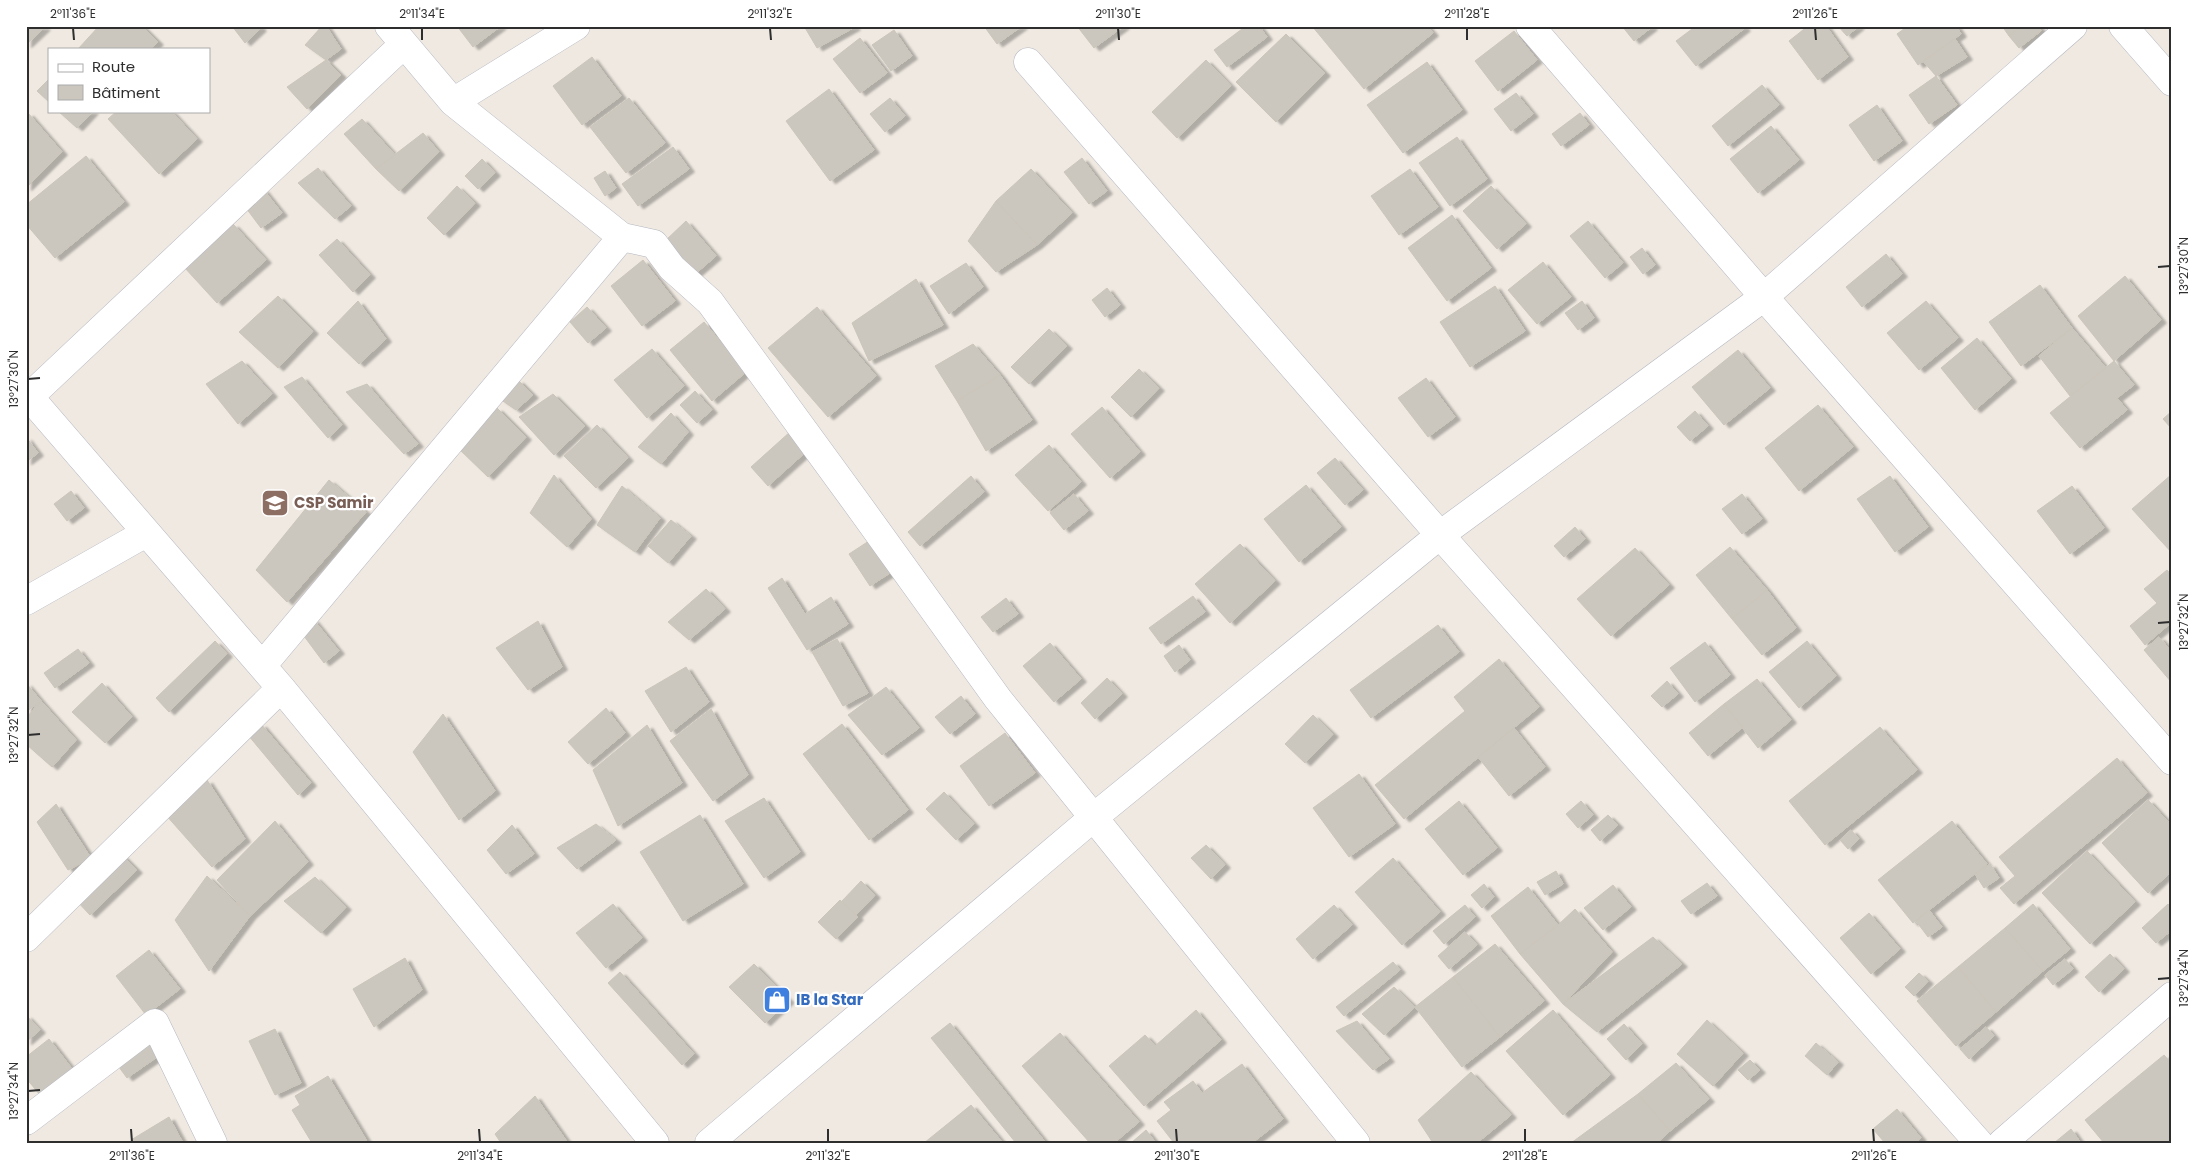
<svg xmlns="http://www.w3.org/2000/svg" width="2198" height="1169" font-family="Poppins,sans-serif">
	<defs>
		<filter id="shadow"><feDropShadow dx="5.5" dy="3" stdDeviation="1" flood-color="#0004"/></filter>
	</defs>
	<rect width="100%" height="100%" fill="#efe9e1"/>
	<path fill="#cbc7bf" stroke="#cbc5ba" filter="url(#shadow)" d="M26,26l19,1 -19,18z
		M99,26h43l16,16 -7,7h-73z
		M232,26h27l2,2 -16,15z
		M322,26h4l15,23 -15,11 -21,-15z
		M457,26h44l-28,21z
		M804,26h50l1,1 -38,21z
		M984,26h38l-25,18z
		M1077,26h47l-30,22z
		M1246,26h13l8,11 -40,30 -13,-17z
		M1312,26h115l6,7 -69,56z
		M1622,26h29l1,1 -18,14z
		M1696,26h47l2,2 -49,38 -20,-25z
		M1808,26h18l22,31 -30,23 -29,-39z
		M1838,26h21l-12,10z
		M1908,26h48l5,8 -43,31 -21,-31z
		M2002,26h19l-12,10z
		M2021,26h17l3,5 -22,17 -10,-12z
		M894,30l18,26 -21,15 -19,-26z
		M1514,31l23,29 -39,31 -23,-30z
		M1286,34l39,39 -49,49 -40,-40z
		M860,38l27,35 -27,20 -27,-34z
		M1955,39l12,18 -31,19 -13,-15z
		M592,57l29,39 -39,29 -29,-39z
		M326,60l15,15 -34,34 -20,-22z
		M1206,60l25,26 -54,52 -25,-26z
		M1427,62l35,48 -59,43 -36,-48z
		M1936,76l21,29 -28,19 -20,-29z
		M49,79v23l-12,-11z
		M1762,85l17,20 -51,41 -16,-20z
		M829,89l45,61 -44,31 -44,-60z
		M1516,93l17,21 -22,17 -17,-22z
		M629,98l36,45 -39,30 -36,-46z
		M890,98l15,18 -20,16 -15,-18z
		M1877,105l25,36 -28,20 -25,-36z
		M58,111h35l-16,17z
		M117,111h54l26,28 -38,35 -51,-55z
		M28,113l34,39 -36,36v-73z
		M1580,113l9,12 -28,21 -9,-12z
		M362,119l33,36 -19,14 -32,-35z
		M1771,126l28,34 -41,33 -28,-34z
		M423,133l16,19 -40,39 -23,-22z
		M1457,137l30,42 -37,27 -31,-43z
		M673,147l16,22 -51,37 -16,-22z
		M86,156l38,46 -69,56 -29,-34v-19z
		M1082,158l25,33 -18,13 -25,-32z
		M482,159l13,14 -17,16 -13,-13z
		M318,168l33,38 -16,13 -37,-36z
		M1031,169l41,44 -35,32 -41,-44z
		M1410,169l28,38 -39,28 -28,-39z
		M605,171l11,17 -11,8 -11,-18z
		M457,186l18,17 -31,32 -17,-17z
		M1491,186l35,38 -29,25 -34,-38z
		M263,189l19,24 -21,15 -18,-24z
		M996,201l41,44 -41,27 -28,-31z
		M1452,215l39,53 -44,33 -39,-53z
		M686,221l30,35 -22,19 -29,-34z
		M1588,221l35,42 -18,15 -35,-42z
		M233,224l33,36 -49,43 -33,-36z
		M337,239l33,36 -17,17 -34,-37z
		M1642,248l13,17 -12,9 -13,-17z
		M1886,254l16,20 -40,33 -16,-20z
		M643,260l32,41 -33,25 -31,-40z
		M1543,262l28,35 -34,27 -29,-34z
		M966,263l17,24 -34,27 -19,-28z
		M2125,276l36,44 -47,41 -36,-45z
		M916,279l27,46 -74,36 -17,-38z
		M2040,285l32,43 -51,38 -32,-44z
		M1495,286l30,45 -55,36 -30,-45z
		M1107,288l13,17 -15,12 -13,-17z
		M278,296l35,35 -35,37 -39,-36z
		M358,301l28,38 -27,25 -32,-31z
		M1582,301l12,17 -16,12 -13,-17z
		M1926,301l32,37 -39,32 -32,-37z
		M587,307l19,21 -18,15 -18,-21z
		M817,307l59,69 -48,41 -60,-69z
		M704,322l42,50 -34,29 -42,-51z
		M2072,328l34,40 -36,28 -31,-40z
		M1049,329l18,17 -38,38 -18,-17z
		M1977,338l34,41 -36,31 -34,-42z
		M973,344l27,31 -43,26 -22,-35z
		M652,349l32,37 -37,32 -33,-38z
		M1738,350l32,38 -46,37 -32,-38z
		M242,361l30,33 -34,30 -32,-40z
		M2114,361l20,24 -17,13 10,12 -47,38 -30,-35z
		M1139,369l20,19 -28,29 -20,-20z
		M1000,375l32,45 -46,31 -29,-50z
		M302,377l40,48 -14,13 -44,-51z
		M1426,378l29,39 -27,20 -30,-39z
		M518,380l15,15 -17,15 -16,-11z
		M367,384l51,60 -14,10 -58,-62z
		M695,391l17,19 -15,13 -17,-18z
		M553,394l32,32 -31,29 -35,-38z
		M1818,405l35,42 -54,44 -34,-43z
		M1102,407l38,45 -30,26 -39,-44z
		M497,408l29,29 -38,40 -31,-30z
		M1695,411l13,15 -18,15 -13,-14z
		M2172,411v18l-9,-10z
		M671,413l17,19 -27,32 -23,-17z
		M597,425l31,33 -32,30 -32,-32z
		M791,431l17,19 -40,36 -17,-19z
		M26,437l12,16 -12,9z
		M1049,445l32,37 -33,29 -33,-36z
		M1335,458l28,32 -18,15 -28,-32z
		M2172,474v79l-40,-44z
		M554,475l37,44 -24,28 -37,-34z
		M971,476l13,16 -64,54 -12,-14z
		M1890,476l38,51 -33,25 -38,-53z
		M329,480l37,32 -79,90 -31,-32z
		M1306,485l35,42 -42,35 -35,-43z
		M622,486l38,32 -25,34 -38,-27z
		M2072,486l32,42 -34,26 -33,-43z
		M71,491l13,17 -17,13 -13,-17z
		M1074,494l14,17 -24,19 -14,-17z
		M1742,494l20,25 -20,15 -20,-25z
		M671,520l20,16 -23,27 -20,-17z
		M1575,527l10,12 -21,18 -10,-11z
		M872,539l21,32 -23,15 -21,-32z
		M1240,544l35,37 -45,42 -35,-39z
		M1730,547l37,43 -35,29 -36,-44z
		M1635,548l34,37 -58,51 -34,-37z
		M2167,570l5,6v46l-27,23 -15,-19 27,-23 -13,-14z
		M782,578l23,36 26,-17 17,27 -41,26 -39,-62z
		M706,589l19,20 -36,31 -21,-18z
		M1767,590l29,38 -34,27 -30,-36z
		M1193,596l12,16 -44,32 -12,-16z
		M1006,598l12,16 -25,18 -12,-15z
		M313,619l26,32 -15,12 -23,-31z
		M538,621l24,46 -34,23 -32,-42z
		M1438,625l21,27 -88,66 -21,-28z
		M2159,637l13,15v31l-28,-33z
		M837,639l31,54 -25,13 -31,-54z
		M215,641l12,13 -58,58 -13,-14z
		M1807,641l29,35 -37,32 -30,-36z
		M1705,642l25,33 -35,27 -25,-34z
		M1050,643l31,36 -27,23 -31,-36z
		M1179,645l11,15 -15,12 -11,-16z
		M78,649l11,14 -34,25 -11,-15z
		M1499,659l40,48 -135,112 -29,-34 90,-74 -11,-14z
		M686,667l23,35 -38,30 -26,-41z
		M1107,678l15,16 -27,25 -14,-16z
		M1757,679l34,41 -33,28 -34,-44z
		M1667,681l11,13 -16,13 -11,-11z
		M26,683l15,18 -15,11z
		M102,683l30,34 -27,26 -33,-31z
		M886,687l33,41 -37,27 -34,-40z
		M961,696l14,18 -25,20 -15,-17z
		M41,701l35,39 -24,27 -26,-23v-26z
		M1724,704l19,23 -35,29 -19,-23z
		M606,708l19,25 -37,31 -20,-22z
		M711,709l37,66 -35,26 -43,-60z
		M443,714l52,77 -36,29 -46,-68z
		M1313,715l20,19 -28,29 -20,-19z
		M261,724l50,59 -13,12 -50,-60z
		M842,724l66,86 -39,30 -66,-86z
		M647,725l35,58 -64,43 -25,-56z
		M1880,727l37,43 -92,75 -36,-44z
		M1514,728l31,39 -36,29 -31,-39z
		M1005,733l30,40 -46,33 -29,-40z
		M2117,758l30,35 -133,111 -14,-16 15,-12 -16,-19z
		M1359,774l36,50 -46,33 -36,-49z
		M207,780l38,59 -33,28 -47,-53z
		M944,792l30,32 -18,16 -30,-31z
		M764,798l36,54 -36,26 -39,-57z
		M2148,800l24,26v45l-24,22 -46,-50z
		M1459,801l38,47 -34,27 -38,-46z
		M1581,801l12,14 -15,13 -12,-14z
		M56,804l35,54 -23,12 -31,-48z
		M700,815l43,69 -60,37 -43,-69z
		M1608,815l10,10 -18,16 -9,-11z
		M275,821l33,41 -58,54 -33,-36z
		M1952,821l35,43 -74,59 -35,-43z
		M596,824l20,16 -39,29 -20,-21z
		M512,825l22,29 -28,20 -19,-24z
		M1851,830l8,9 -11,10 -8,-9z
		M1206,845l19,20 -14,14 -20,-21z
		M2087,851l48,51 -45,42 -48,-51z
		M122,855l15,15 -47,45 -15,-16z
		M1393,858l47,54 -38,33 -47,-53z
		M1990,864l9,14 -15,10 -9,-14z
		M1556,871l7,13 -18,11 -8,-13z
		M207,876l43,40 -41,55 -34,-51z
		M315,877l31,30 -25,26 -37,-32z
		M861,881l14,14 -19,20 -14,-14z
		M1707,883l10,13 -26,18 -10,-13z
		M1484,884l10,13 -12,11 -11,-13z
		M1613,885l18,22 -28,23 -19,-22z
		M1528,887l30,38 -38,29 -29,-38z
		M840,900l18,17 -22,22 -18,-17z
		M613,904l29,34 -36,30 -30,-35z
		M2033,904l37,45 -27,22 -38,-43z
		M2168,904l4,4v22l-16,13 -14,-15z
		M1334,905l18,20 -39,34 -17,-20z
		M1465,905l10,12 -31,27 -11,-13z
		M1575,909l37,43 -49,52 -43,-50 38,-29z
		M1929,910l13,17 -14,10 -12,-16z
		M1869,913l31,36 -29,25 -31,-36z
		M2005,928l38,43 -47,41 -38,-45z
		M1465,932l12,13 -28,24 -11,-13z
		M1653,937l29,27 -85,68 -34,-28z
		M1495,944l49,57 -44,36 -47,-60z
		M149,950l31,39 -34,26 -30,-39z
		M2110,954l14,15 -25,23 -14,-15z
		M405,958l17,32 -48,37 -21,-38z
		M2065,959l8,10 -20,16 -8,-10z
		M1393,962l7,8 -56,46 -8,-9z
		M754,964l35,36 -24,23 -36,-36z
		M1958,967l38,45 -40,34 -39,-45z
		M620,972l74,82 -12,11 -74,-82z
		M1919,973l9,8 -14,15 -9,-9z
		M1453,977l47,60 -38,30 -47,-60z
		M1394,987l21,20 -31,28 -22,-21z
		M1196,1010l25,30 -77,66 -35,-40 36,-31 10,11z
		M1553,1010l57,65 -47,40 -57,-64z
		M26,1015l14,15 -14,12z
		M1707,1020l36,33 -30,33 -36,-32z
		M1357,1021l32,38 -16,11 -37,-39z
		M950,1023l96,120h-30l-85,-105z
		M1624,1024l18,20 -16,16 -19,-21z
		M1986,1027l8,9 -25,23 -9,-10z
		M275,1029l26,54 -26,12 -26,-54z
		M1060,1033l79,89 -25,21h-24l-68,-77z
		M49,1039l24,31 -33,25 -14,-17v-21z
		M149,1040l11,15 -33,23 -11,-15z
		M1816,1043l22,19 -11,13 -22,-19z
		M2164,1055l8,9v79h-68l-19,-23z
		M1750,1060l10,10 -12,10 -10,-10z
		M1676,1063l33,36 -39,32 -32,-37z
		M1242,1064l41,55 -31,24h-78l-17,-22 14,-11 -7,-8 29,-21 9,12z
		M1471,1072l40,43 -34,28h-44l-15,-23z
		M328,1076l40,67h-56l-20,-33 8,-5 -5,-9z
		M1638,1094l32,37 -13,12h-86z
		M535,1096l33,47h-67l-6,-9z
		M971,1105l32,38h-79z
		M1897,1109l24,29 -6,5h-30l-12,-14z
		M169,1117l14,26h-50l-2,-3z
		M2071,1129l10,14h-27z
		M1146,1130l10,13h-25z"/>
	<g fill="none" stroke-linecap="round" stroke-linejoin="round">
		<g stroke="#b4b7c1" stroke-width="29">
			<path id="street" d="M1530,26l234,271 408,464
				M2123,26l49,56
				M1028,62l412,473 539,608
				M453,102l123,-76
				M622,237l32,7 18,24 38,34 146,200 142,197 358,444
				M26,393l255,295 374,455
				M29,397l375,-353
				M26,601l120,-68
				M262,666l360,-429 -169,-135 -64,-76
				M26,938l255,-250
				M26,1121l129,-98 58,120
				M709,1143l385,-326 346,-282 324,-238 309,-271
				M2002,1143l170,-147"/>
		</g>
		<use href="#street" stroke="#fff" stroke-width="28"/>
	</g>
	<path fill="none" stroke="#2e2e2e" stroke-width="2" d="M73,28l1,12M422,28v12M770,28l1,12M1118,28l1,12M1467,28v12M1815,28l1,12M2158,267l12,-1M28,379l12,-1M2158,623l12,-1M28,735l12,-1M2158,979l12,-1M28,1091l12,-1M131,1129l1,13M479,1129l1,13M828,1129v13M1176,1129l1,13M1525,1129v13M1873,1129l1,13"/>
	<defs>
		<g id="school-square" transform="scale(1.4375)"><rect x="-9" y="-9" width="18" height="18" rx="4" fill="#8d6e63" stroke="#fff"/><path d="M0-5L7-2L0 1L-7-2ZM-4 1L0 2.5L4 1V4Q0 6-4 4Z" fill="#fff"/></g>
		<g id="shop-square" transform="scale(1.4375)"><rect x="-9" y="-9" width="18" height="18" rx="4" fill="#3f7fe0" stroke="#fff"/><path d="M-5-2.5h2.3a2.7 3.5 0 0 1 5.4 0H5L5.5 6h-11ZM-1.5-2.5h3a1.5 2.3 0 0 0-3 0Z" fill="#fff"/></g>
	</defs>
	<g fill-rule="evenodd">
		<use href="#school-square" x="275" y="503"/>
		<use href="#shop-square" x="777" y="1000"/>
	</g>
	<g text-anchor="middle" stroke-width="4.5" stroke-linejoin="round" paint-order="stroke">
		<g font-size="15" font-weight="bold" fill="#785e54" stroke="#fff" text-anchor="start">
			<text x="294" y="508">CSP Samir</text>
		</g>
		<g font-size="15" font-weight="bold" fill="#366cbe" stroke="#fff" text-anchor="start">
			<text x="796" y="1005">IB la Star</text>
		</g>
	</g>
	<rect width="2198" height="1169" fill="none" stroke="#ffffff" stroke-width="55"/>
	<rect x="48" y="48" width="162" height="65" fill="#ffffff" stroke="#ababab"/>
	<rect x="58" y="64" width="25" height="8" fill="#ffffff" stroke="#ababab"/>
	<text x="92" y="72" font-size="15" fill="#2e2e2e">Route</text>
	<rect x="58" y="85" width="25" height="15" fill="#cbc7bf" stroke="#ababab"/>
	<text x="92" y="98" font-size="15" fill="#2e2e2e">Bâtiment</text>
	<rect x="28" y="28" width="2142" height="1114" fill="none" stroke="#2e2e2e" stroke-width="2"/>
	<g font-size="12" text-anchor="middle" fill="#2e2e2e">
		<text x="73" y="18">2°11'36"E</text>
		<text x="422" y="18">2°11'34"E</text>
		<text x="770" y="18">2°11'32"E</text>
		<text x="1118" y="18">2°11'30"E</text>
		<text x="1467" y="18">2°11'28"E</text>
		<text x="1815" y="18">2°11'26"E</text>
		<text transform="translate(2184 266) rotate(-90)" y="4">13°27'30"N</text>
		<text transform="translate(14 379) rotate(-90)" y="4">13°27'30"N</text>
		<text transform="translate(2184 622) rotate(-90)" y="4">13°27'32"N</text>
		<text transform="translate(14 735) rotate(-90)" y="4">13°27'32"N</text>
		<text transform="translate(2184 978) rotate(-90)" y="4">13°27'34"N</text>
		<text transform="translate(14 1091) rotate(-90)" y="4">13°27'34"N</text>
		<text x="132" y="1160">2°11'36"E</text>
		<text x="480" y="1160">2°11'34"E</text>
		<text x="828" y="1160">2°11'32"E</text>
		<text x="1177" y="1160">2°11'30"E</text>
		<text x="1525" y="1160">2°11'28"E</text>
		<text x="1874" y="1160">2°11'26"E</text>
	</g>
</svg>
